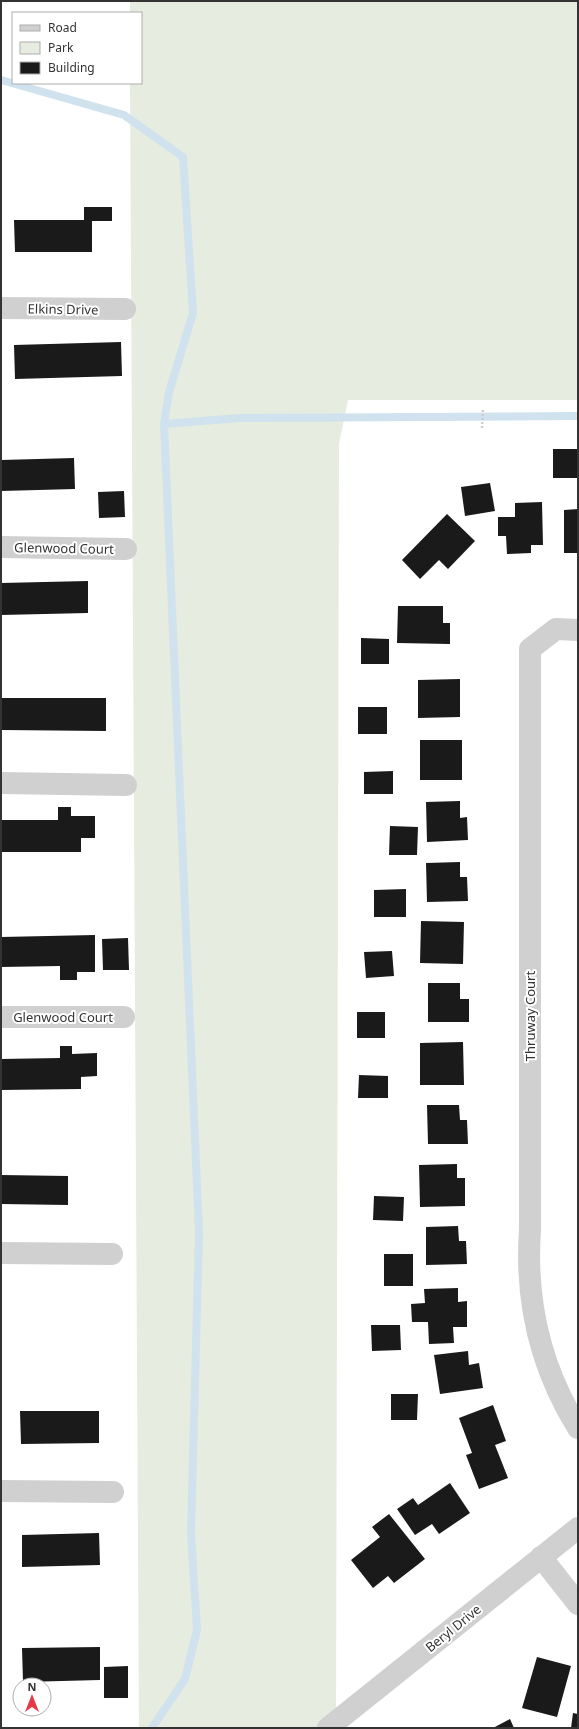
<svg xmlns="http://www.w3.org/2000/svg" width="579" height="1729" font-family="'Noto Sans',sans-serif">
	<rect width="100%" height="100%" fill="#fff"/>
	<path fill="#e6ecdf" d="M130,1h448v399h-230l-9,44 -3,1284h-197l-9,-1645h11v-70h-11z"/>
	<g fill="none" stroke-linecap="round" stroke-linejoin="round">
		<path stroke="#cfe2ee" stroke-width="8" d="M1,80l123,35 59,42 10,156 -24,79 -5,32 35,808 -8,301 6,97 -12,49 -33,49
			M164,424l75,-6 339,-2"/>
	</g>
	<path fill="#1a1a1a" d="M84,207h28v14h-20v31h-77l-1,-32h70z
		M121,342l1,34 -107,3 -1,-34z
		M553,449h25v29h-25z
		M74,458l1,31 -74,2v-31z
		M490,483l5,28 -30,5 -4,-29z
		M124,491l1,26 -26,1 -1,-26z
		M542,502l1,43h-12v8l-24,1 -1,-18h-8v-19h17v-14z
		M578,509v44h-14v-43z
		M447,514l28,27 -27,28 -9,-9 -19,19 -18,-19z
		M88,581v32l-87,2v-32z
		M398,606h45v17h7v21l-53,-1z
		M361,638l28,1v25h-28z
		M460,679v38l-42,1v-38z
		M1,698h105v33l-105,-1z
		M358,707h29v27h-29z
		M420,740h42v40h-42z
		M393,771v23h-29v-22z
		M460,801v17l7,-1 1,23 -41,2 -1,-40z
		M58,807h13v9h24v22h-14v14h-80v-32h57z
		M390,826l28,1 -1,28h-28z
		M460,862v15h7l1,24 -41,1 -1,-39z
		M406,889v28h-32v-27z
		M421,921l43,1 -1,42 -43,-1z
		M95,935v37h-18v8h-17v-14l-59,1v-30z
		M128,938l1,32h-26l-1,-31z
		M392,951l2,25 -28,2 -2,-26z
		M428,983h32v16h9v23h-41z
		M357,1012h28v26h-28z
		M463,1042l1,43h-44v-42z
		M60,1046h12v8l25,-1v23l-16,1v12l-80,1v-31l59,-1z
		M359,1075l29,1v22h-30z
		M427,1105h32l1,15h7l1,24h-40z
		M457,1164v14h8v28l-45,1 -1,-42z
		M1,1175l67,1v29l-67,-1z
		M374,1196l30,1 -1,24 -30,-1z
		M458,1226l1,15h7l1,23 -41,1v-38z
		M384,1254h29v32h-29z
		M458,1288v14l9,-1v26h-14l1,16 -25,1 -1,-22h-16l-1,-18 14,-1 -1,-14z
		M371,1325h29l1,25 -29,1z
		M468,1351l1,14 10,-2 4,25 -43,6 -6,-39z
		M391,1394h27l-1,26h-26z
		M493,1405l13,36 -11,4 13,33 -29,11 -13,-34 6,-2 -13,-35z
		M20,1411h79v32l-78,1z
		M450,1483l20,30 -31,21 -7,-10 -17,11 -18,-26 16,-11 5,7z
		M389,1514l36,45 -31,24 -6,-7 -15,12 -22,-28 29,-23 -8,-10z
		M99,1533l1,32 -78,2v-32z
		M100,1647v33l-77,2 -1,-34z
		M537,1657l34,9 -14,51 -35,-9z
		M128,1666v32h-24v-31z
		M573,1713l5,1v14h-7z
		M510,1719l4,9h-21z"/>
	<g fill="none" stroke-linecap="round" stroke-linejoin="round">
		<path stroke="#cdcdcd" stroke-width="2.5" stroke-dasharray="2 2" stroke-linecap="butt" d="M482,428l1,-20"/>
		<path stroke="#d0d0d0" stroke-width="22" d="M1,308l124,1
			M1,547l125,2
			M578,630l-22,-1 -26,20v581c-5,71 10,137 48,198
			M1,783l125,2
			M1,1017h123
			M1,1253l111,1
			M1,1491l112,1
			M541,1557l37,47
			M328,1728l250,-200"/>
	</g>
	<g text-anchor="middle" stroke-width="4" stroke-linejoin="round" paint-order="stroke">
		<g font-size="13" fill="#333" stroke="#fff">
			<text transform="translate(63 309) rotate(1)" y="5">Elkins Drive</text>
			<text transform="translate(64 548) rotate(1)" y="5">Glenwood Court</text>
			<text transform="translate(530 1016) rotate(-90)" y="5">Thruway Court</text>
			<text x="63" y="1022">Glenwood Court</text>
			<text transform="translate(453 1628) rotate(-39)" y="5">Beryl Drive</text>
		</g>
	</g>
	<rect width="579" height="1729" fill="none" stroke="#333333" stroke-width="4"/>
	<rect x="12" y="12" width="130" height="72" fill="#ffffff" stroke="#adadad"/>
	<rect x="20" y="25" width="20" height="6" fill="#d0d0d0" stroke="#adadad"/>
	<text x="48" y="32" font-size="12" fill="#333333">Road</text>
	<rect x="20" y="42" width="20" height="12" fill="#e6ecdf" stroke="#adadad"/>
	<text x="48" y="52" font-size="12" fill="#333333">Park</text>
	<rect x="20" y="62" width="20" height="12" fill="#1a1a1a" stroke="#adadad"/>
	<text x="48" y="72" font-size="12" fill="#333333">Building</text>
	<g transform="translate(32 1697)"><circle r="19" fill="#ffffff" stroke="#adadad"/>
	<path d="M0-3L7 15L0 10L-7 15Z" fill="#e63946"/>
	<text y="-6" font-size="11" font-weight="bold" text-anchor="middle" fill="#333333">N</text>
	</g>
</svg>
